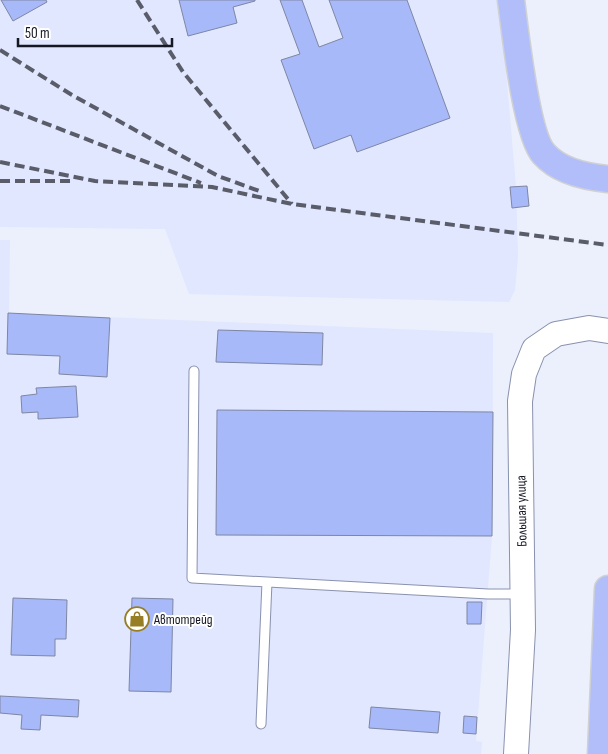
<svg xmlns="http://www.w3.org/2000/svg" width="608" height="754" font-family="'Sofia Sans Condensed',sans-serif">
	<rect width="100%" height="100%" fill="#ecf0fc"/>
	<path fill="#e0e7ff" d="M0,0h500l16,187 2,70 -3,33 -6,12 -320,-8 -24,-65 -165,-2z
		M0,240h10l-1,73 484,20 -1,203 -16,205 6,1 -1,12h-481z"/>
	<path fill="#a8b9f9" stroke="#7e86a3" d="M1,0h45l1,2 -34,19z
		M179,0h76v1l-22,6 4,16 -49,13z
		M280,0h22l17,47 24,-9 -14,-38h78l43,118 -93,34 -6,-17 -37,14 -33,-89 19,-6z
		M527,186l2,20 -17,2 -2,-21z
		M8,313l102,5 -3,59 -48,-3 1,-18 -53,-2z
		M218,330l105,3 -1,32 -106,-3z
		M76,386l2,31 -40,2v-7l-16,1 -1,-17 16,-2 -1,-6z
		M217,410l276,2 -1,124 -276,-1z
		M13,598l54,2 -1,39h-11v17l-44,-1z
		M132,598l41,1 -2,93 -42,-1z
		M467,602h15l-1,22h-14z
		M0,696l79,4 -1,17 -37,-2 -1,15 -19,-1 1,-14 -22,-2z
		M371,707l69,5 -2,21 -69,-5z
		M464,716l13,1 -1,17 -13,-1z"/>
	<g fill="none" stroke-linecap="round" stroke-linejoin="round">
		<g stroke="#8991af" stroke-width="11">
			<path id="service" d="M194,371l-2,207 296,16h34
				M261,724l6,-142"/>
		</g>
		<g stroke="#8991af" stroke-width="26">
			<path id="secondary" d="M516,754l7,-124 -3,-229 4,-27 10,-25 22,-15 33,-6 19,3"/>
		</g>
		<g stroke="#d0d1d3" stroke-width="29">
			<path id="primary" d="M511,0c4,30 15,135 33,154 15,17 43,23 64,25
				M601,754l7,-165"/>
		</g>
		<use href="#service" stroke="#fff" stroke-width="9"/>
		<use href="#secondary" stroke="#fff" stroke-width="24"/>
		<use href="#primary" stroke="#b1befa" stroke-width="26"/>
		<path stroke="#5a5d69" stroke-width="4" stroke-dasharray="10 5" stroke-linecap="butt" d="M137,0l46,72 109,132
			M0,50l72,45 146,81 44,16
			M0,106l201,77
			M0,162l95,19 117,6 80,17 316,41
			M0,181h73"/>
	</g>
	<defs>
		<g id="shop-ring" transform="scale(1.25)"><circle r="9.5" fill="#fff" stroke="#977e25" stroke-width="1.5"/><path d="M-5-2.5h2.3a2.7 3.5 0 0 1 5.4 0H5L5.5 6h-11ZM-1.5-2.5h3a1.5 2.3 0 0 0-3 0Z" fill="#977e25"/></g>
	</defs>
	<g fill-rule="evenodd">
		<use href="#shop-ring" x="137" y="619"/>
	</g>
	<g text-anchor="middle" stroke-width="4" stroke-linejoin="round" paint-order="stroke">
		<g font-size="14" fill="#151823" stroke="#fff">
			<text transform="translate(521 511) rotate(-91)" y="5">Большая улица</text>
		</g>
		<g font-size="14" fill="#151823" stroke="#fff" text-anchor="start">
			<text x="154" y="624">Автотрейд</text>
		</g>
	</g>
	<path d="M18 38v8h154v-8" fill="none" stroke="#151823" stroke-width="2.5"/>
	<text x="25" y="38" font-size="15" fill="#151823" stroke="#ffffff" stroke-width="4" paint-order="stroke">50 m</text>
</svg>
